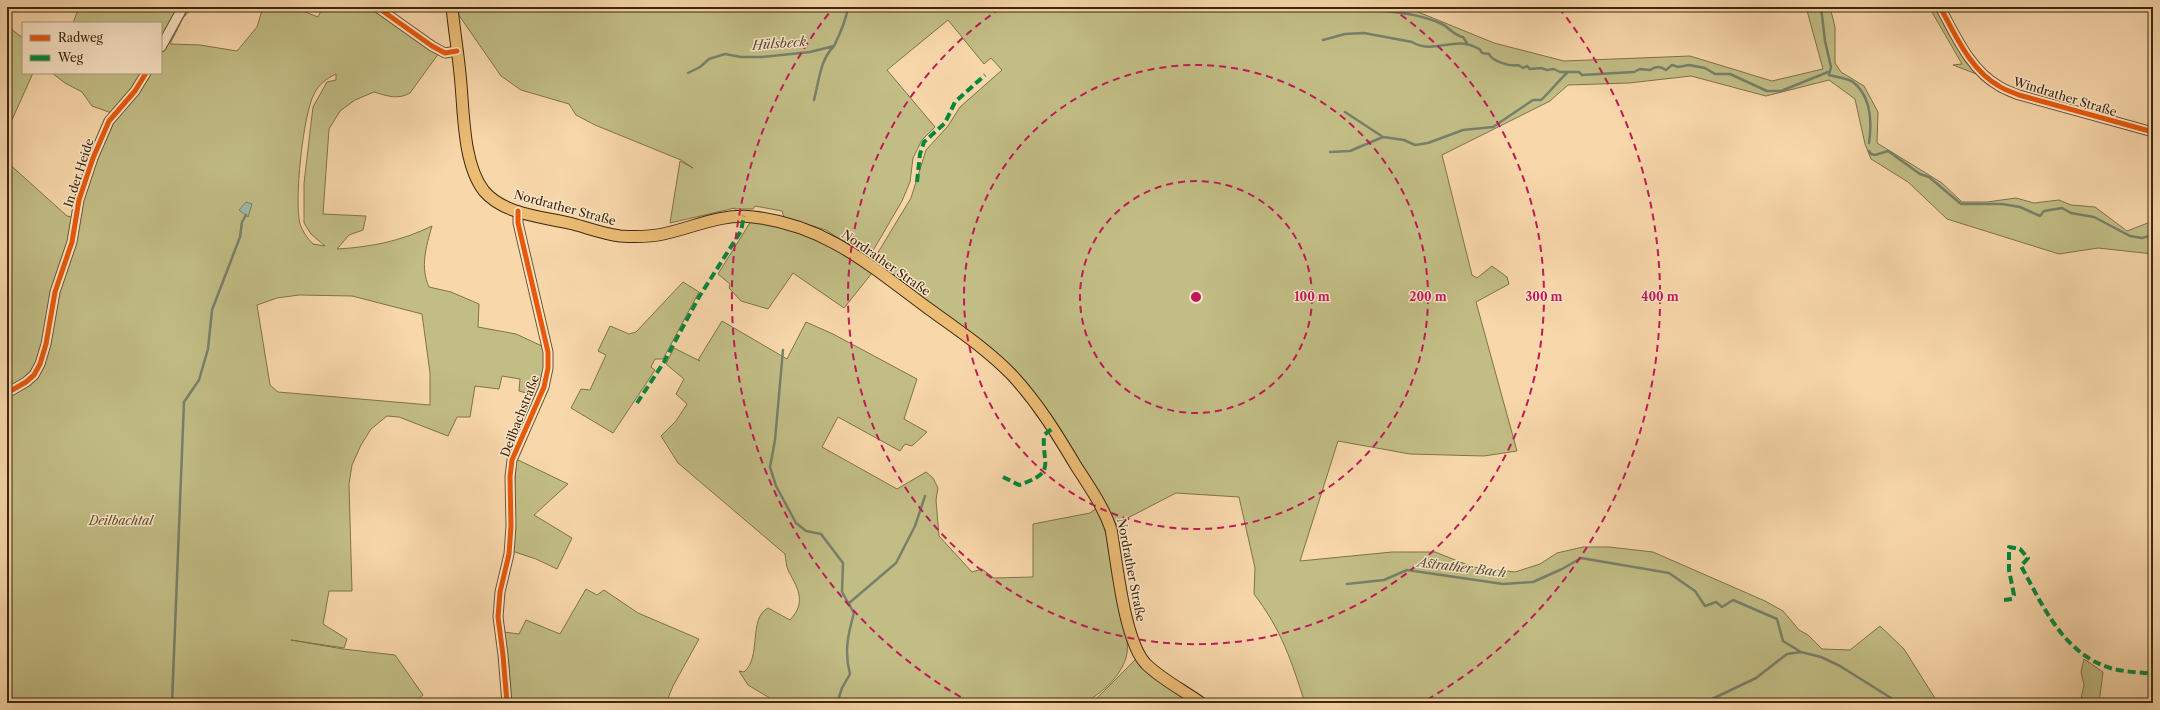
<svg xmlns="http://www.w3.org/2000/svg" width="2160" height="710" font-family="'Libre Caslon Text',serif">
	<rect width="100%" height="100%" fill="#f8d7aa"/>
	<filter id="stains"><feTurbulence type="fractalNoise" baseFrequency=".005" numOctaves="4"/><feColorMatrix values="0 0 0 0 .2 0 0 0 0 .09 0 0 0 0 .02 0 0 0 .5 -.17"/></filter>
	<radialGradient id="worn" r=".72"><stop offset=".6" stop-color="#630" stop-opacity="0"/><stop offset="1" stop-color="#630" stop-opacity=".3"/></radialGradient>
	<path fill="#c2bd85" stroke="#80724a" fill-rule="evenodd" d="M76,7h117l-10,11 -13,26 30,1 37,6 20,-24 6,-20h37v3l18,7 5,-10h50l66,46 -29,40c-12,7 -23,3 -36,-1l-19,8 -15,11 -11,18 -6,85 43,2 -3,14 -14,5 -12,14c35,-2 64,-8 95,-23 -6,21 -12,41 -3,61l22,5 28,12 -1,23 38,7 28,13 1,23 -8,26 -18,-5 1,-12 -18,-3 -3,13 -24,-3 -5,31h-13l-9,19 -49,-19 -12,-1 -16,13 -10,16 -9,20 -3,19 3,107h-23l-6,33 24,15 -3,9 -53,-8 52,9 52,6 28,40 -6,5 2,3h-412v-111l4,-12 -4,-3v-189l3,-4 -3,-1v-221l60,54 5,1 23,-59 22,-43 -25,-9 -10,-14 -17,-9 -13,-10h109v-50h-88l5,-13zM336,74v6l-9,2 -14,25 -9,76v40l7,11 14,12 -12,-2c-6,-6 -10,-12 -13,-20 -6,-23 3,-109 14,-130 5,-10 12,-15 22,-20zM299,295l53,1 70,18 8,59v32l-152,-13 -8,-7 -13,-80 20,-7z
		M458,7h948l88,36 70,18 126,-5 82,25 51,-12 -17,-62h24l5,20v36l6,9 23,14 14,26 -1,31 65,40 20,19h25l29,-4 18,5 25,-3 12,5 24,2 32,24 26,-10v33l-55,-6 -39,6 -112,-35 -39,-37 -37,-23 -6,-15 -10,-45 -26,-19 -63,16 -75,-20 -62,7 -61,2 -18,16 -108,54 30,120 5,3 15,-12 15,11 2,7 -33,18 41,149 -33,5 -74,-2 -72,-13 -38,120 92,-9h43l38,15 42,5 25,-8 17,-11 26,-6h26l44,5 112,49 18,10 16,19 9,5 14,14 28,1 30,-24 24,23 34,54h-633c-14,-43 -23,-72 -51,-109l1,-26 -16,-71 -63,-4 -60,31 -88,-133 -151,-126 -3,-6 37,-61 15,-48 22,-24 12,-19 42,-37 -11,-12 -7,6 -36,-44 -61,50 48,57 -13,13 -9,18 -3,24 -8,19 -31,53 -5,3 -40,-27 -42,-13 -2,-6 -27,-5 -2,3h-19l1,-1 -65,15 10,-62 13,7 -12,-8 -86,-35 -19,-10 -7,-11 -48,-14 -20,-14 -43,-62z
		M1929,7h7l43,68 -26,-10 9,-1z
		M7,26l16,12v35h10l-26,58z
		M751,221c51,5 80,23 121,52l-28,35 -51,-35 -25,36 -27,-8 -12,-13 1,-4 -12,-10z
		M683,282l16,10 -36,67h-8l-4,8 4,3 -42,63 -42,-25 10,-19 9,1 16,-35 -8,-4 12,-25 19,8 7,-2z
		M722,321l65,38 19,-37 27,12 84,45 -13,40 23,13 -15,14 -7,-2 -5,7 -62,-34 -16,30 75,42 29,-17 7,6 5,10 -2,12 3,36 33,36 10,-3 12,9 39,-1v-53l57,-11 8,-6c12,34 17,69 23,104 2,14 8,29 6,42 -3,21 -26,41 -43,50h-306l-30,-18 -9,-14 5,1c18,-15 4,-54 24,-64l22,12c16,-17 9,-30 -1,-48 -3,-5 -3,-12 -4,-18l-107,-91 -17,-27 15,-15 11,-17 -11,-10 8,-15 -18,-15 8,-16 26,13 -2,-1z
		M516,459l52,25 -34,31 38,23 -15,31 -21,-10 -24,-8z
		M586,589l11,6 7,-5 34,23 61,26 -26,47 -7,17h-155l-2,-37 -5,-34 15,2 7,-14 34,14z
		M1137,658l55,45h-100z
		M2084,659l19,13 -4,31h-19l4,-18 -3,-13z"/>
	<path fill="#9dbaa9" stroke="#77806b" d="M246,202l6,2 -4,13 -9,-7z"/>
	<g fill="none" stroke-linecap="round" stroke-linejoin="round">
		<path stroke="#77806b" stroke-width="2.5" d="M1821,7l4,34 6,26 -2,8c7,2 18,3 24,7 19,15 19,40 16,61
			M1375,10c24,3 46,4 67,14 8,4 11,11 21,13l4,6
			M1323,40l22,-6 19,-1 48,9c21,13 42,-6 63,5 4,2 5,1 7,6l7,1c3,7 21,13 29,11l5,3 4,-2 3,3 11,-1 6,2 7,-1 6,3h8
			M688,73l12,-6 9,-8 16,-5 16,3h21l48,-5 24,-6c6,-12 12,-26 14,-39
			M814,100c5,-19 6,-40 20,-54
			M1345,112l38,25
			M1869,151l2,3 4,1 13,-4 32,23 9,3 32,27h41l18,3 20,9 4,-5 18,-3 9,5 23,4 36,19 12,2 11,-3
			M1330,152l20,-1 33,-14 21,3 11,5 13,-2 35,-13 30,-3 40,-27h8c10,-9 17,-19 27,-28h11l3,3 52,-3 6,-3 10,1c6,-4 10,-4 16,0l6,-5 6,2 11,-2 16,3 10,6h15l37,17h14l47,-19
			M783,350l-8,90 -5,27 6,19 20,37 10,8 15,3 22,29 -1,29 12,21c-6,21 -10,39 -4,61l-8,14 -5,15
			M1347,584l37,-4 23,-10 96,14 30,-2 29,-13 19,-11 88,15 26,18 10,15 11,-4 6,5 11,-7 44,19 6,22 18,11 20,5 19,9 59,37
			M848,604l48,-41 19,-37 10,-30
			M172,703l12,-301 15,-22 9,-31 4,-39 28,-73 2,-15 4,-7
			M1709,703l1,-3 46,-22 31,-24 14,-2"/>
		<g stroke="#6c5435" stroke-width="11">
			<path id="minor" d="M377,7l55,39 13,7 12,-2
				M1940,7c15,27 30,63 59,79 6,4 13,6 20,9l134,37
				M161,47l22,-40
				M7,393l19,-11 8,-7 6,-11 6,-20 9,-52 17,-50 7,-42 14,-42 16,-37 26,-30 11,-18
				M507,703l-4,-48 -5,-38 2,-25 9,-38 2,-28 -1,-49 2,-17 32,-73 4,-19v-16l-30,-129v-12"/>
		</g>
		<g stroke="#3d280e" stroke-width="13">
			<path id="major" d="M452,7c2,22 6,45 8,67 4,34 2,89 24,117 20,24 61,26 89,33 15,4 31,10 47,12 14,1 29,1 43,-2 29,-6 59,-21 90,-17 73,8 119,50 176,92 29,21 59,41 83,66 26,28 45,59 64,91 13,20 27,40 35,63 6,33 13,112 35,135 15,15 37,26 55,39"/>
		</g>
		<use href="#minor" stroke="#fae5c8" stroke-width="9"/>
		<use href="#major" stroke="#ecbc75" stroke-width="11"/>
		<path stroke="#00873e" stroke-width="4" stroke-dasharray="8 4" stroke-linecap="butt" d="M917,182l3,-28 4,-12 21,-19 10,-21 30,-27
			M637,403l27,-41 35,-65 42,-66 3,-15
			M1003,477l16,8c38,-13 23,-19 25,-50l9,-7
			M2004,600l8,-1 2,-4 -5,-25v-23l11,2 8,9 -7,8c22,40 42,87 89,102 13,4 29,4 43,6"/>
		<g stroke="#fae5c8" stroke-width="8">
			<path id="cycleway" d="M377,7l55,39 13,7 12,-2
				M1940,7c15,27 30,63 59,79 6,4 13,6 20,9l134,37
				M7,393l19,-11 8,-7 6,-11 6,-20 9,-52 17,-50 7,-42 14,-42 16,-37 26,-30 11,-18
				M507,703l-4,-48 -5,-38 2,-25 9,-38 2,-28 -1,-49 2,-17 32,-73 4,-19v-16l-30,-129v-12"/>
		</g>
		<use href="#cycleway" stroke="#e8590c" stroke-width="5"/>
	</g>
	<g fill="none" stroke="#c2185b" stroke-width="2" stroke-dasharray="7 5">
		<circle cx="1196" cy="297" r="116"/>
		<circle cx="1196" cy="297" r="232"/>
		<path d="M1391 8A348 348 0 1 1 1001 8"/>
		<path d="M971 703A464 464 0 0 1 833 8M1559 8A464 464 0 0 1 1421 703"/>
	</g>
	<g text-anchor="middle" stroke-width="3" stroke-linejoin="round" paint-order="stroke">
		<g font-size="12" fill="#3d280e" stroke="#fae5c8">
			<text transform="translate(2065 97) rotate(17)" y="4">Windrather Straße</text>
			<text transform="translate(79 173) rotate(-72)" y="4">In der Heide</text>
			<text transform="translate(565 208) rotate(15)" y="4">Nordrather Straße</text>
			<text transform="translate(886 263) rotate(35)" y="4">Nordrather Straße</text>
			<text transform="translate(520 416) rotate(-69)" y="4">Deilbachstraße</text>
			<text transform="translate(1131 570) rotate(79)" y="4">Nordrather Straße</text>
		</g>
		<g font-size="12" font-style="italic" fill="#5e4d2c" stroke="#fae5c8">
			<text x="121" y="525">Deilbachtal</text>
		</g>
		<g font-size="13" font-style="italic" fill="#554c35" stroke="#fae5c8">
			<text transform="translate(779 43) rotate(-4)" y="5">Hülsbeck</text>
			<text transform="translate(1462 567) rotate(7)" y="5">Astrather Bach</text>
		</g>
	</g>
	<circle cx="1196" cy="297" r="6" fill="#c2185b" stroke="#fae5c8" stroke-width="2"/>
	<g font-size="12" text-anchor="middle" font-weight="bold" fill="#c2185b" stroke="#fae5c8" stroke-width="3" stroke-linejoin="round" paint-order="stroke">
		<text x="1312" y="301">100 m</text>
		<text x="1428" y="301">200 m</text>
		<text x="1544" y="301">300 m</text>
		<text x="1660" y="301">400 m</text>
	</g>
	<rect width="2160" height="710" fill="none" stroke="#f8d7aa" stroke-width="24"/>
	<rect x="8" y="8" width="2144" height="694" fill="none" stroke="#3d280e" stroke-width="2"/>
	<rect x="12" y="12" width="2136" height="686" fill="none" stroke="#3d280e"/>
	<rect x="22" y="22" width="140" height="52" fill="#fae5c8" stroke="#ae997e"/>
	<rect x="30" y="35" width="20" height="6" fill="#e8590c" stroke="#ae997e"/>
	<text x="58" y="42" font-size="12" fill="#3d280e">Radweg</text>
	<rect x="30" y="55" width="20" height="6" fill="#00873e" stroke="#ae997e"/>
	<text x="58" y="62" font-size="12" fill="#3d280e">Weg</text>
	<rect width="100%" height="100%" filter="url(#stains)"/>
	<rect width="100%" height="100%" fill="url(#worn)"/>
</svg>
